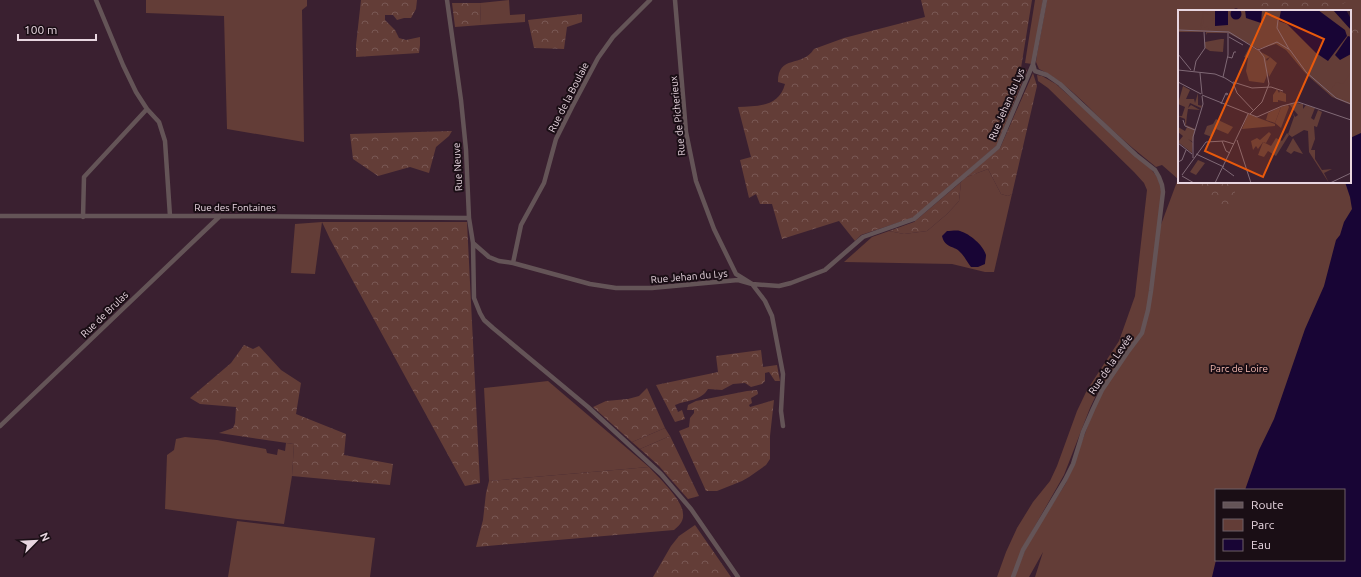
<svg xmlns="http://www.w3.org/2000/svg" width="1361" height="577" font-family="Ubuntu,sans-serif">
	<defs>
		<pattern id="forest-crowns" width="20" height="18" patternUnits="userSpaceOnUse"><rect width="20" height="18" fill="#633d37"/><path d="M2 6a3 3 0 1 1 6 0M12 15a3 3 0 1 1 6 0" fill="none" stroke="#795854"/></pattern>
	</defs>
	<rect width="100%" height="100%" fill="#3a2030"/>
	<path fill="#633d37" fill-rule="evenodd" d="M146,0h161v6l-5,4 2,132 -77,-13 -3,-113 -78,-3z
		M509,0l1,15 15,-1v8l-44,3 -1,-22z
		M1035,0h8l-11,64 -7,-1z
		M1047,0h314v577h-326l8,-25 -14,25h-15l14,-34 38,-60 39,-102 -4,4 -11,23 -26,67 -41,72 -12,30h-14l9,-25 11,-24 16,-26 17,-21 7,-15 20,-55 10,-21 32,-49 16,-45 12,-106 -3,-7 -10,-11 -86,-84 -10,-7 -1,-6 5,1 14,8 95,85c4,5 8,10 9,16 4,15 -2,38 -4,53l22,-59 -16,-14 -6,2c-16,-13 -32,-26 -47,-40 -22,-21 -43,-45 -70,-58l-3,-7 1,-8zM1179,11h171v171h-171zM1216,490h128v70h-128z
		M988,169l13,25 7,2 4,-2 -18,78h-9l-33,-8 -108,-2 28,-25 17,-6 15,3 23,-3 20,-17 12,-13 2,-19 3,-4z
		M322,222l-7,52 -24,-1 4,-49z
		M548,381l101,86 -160,14 -5,-93z
		M665,428l5,8 -30,13 -8,-7z
		M185,437l32,3 49,9 1,4 10,2 1,-6 7,2 1,-8 8,1 -2,32 -8,48 -47,-5 -72,-10 2,-54 7,-5 2,-11z
		M237,521l138,17 -5,39h-142z"/>
	<path fill="url(#forest-crowns)" d="M361,0h56l-1,9 -5,9h-7l-7,2 -4,-5h-8v5l10,10 4,8 7,2 14,-3v8l-1,8 -63,4v-12z
		M921,0h111l-11,68 6,2 -30,75 -80,70 -5,3 -51,17 -6,6 -16,-20 -57,18 -10,-35h-12l-4,-10 -7,4 -9,-38 11,-3 -13,-50c20,-1 41,0 47,-23l-7,-2c0,-28 24,-14 36,-33l30,-11 81,-21z
		M1274,0h76l-17,9 -1,2h-20l-11,-2 -9,2h-33l-1,-1 3,-6z
		M452,3h28l1,22 -26,2z
		M582,14v8l-15,5 -3,22 -30,-1 -6,-28z
		M1359,17h2v27l-2,-1 -9,2v-23z
		M1033,73l4,13 -25,108 -4,2 -7,-2 -13,-25 -24,9 36,-30z
		M452,131l-3,5 -13,11 -7,26 -19,-6 -32,9 -25,-17 -3,-25z
		M961,182l-2,19 -12,13 -20,17 -23,3 -15,-3 25,-9z
		M1201,182h39l-5,7v14l-4,6h-11l-5,-4c-2,-9 -5,-12 -13,-17z
		M322,222h145l13,261 -15,3 -135,-247z
		M244,345l9,4 6,-3 22,24 20,13 -5,31 50,20 -2,21 49,9 -3,21 -98,-9 2,-32 -75,-11 14,-5 2,-5 1,-16 -36,-3 -10,-6 41,-35z
		M761,350l2,17 14,-2 3,16h-5l-6,-9 -4,1v8l-3,3 -11,3 -6,-4 -12,1 -11,6 -14,-1c-7,12 -21,11 -33,16l3,7 4,-2 3,9 -10,3 -19,-37 62,-13 -2,-16z
		M647,388l18,40 -33,14 -39,-35 13,-6 22,-2 11,-3z
		M757,390l1,4 -7,4 1,5 -3,2 1,2 24,-7 -4,36v23l-4,6 -17,12 -7,4 -25,10h-11l-27,-60 10,-4 1,-9 4,-5v-3h-7l1,-5 8,-4 51,-10z
		M670,436l29,60 -11,3 -29,-33 -19,-17z
		M649,467c10,11 34,33 34,47 1,7 -4,12 -9,16l-198,17 7,-27 3,-27 3,-12z
		M695,525l36,52h-78l18,-31 8,-10z"/>
	<path fill="#180535" d="M1361,133v444h-149l4,-17h128v-70h-99l14,-40 15,-31 31,-90 19,-43 12,-46 4,-5 4,-13 8,-13 -2,-12 -5,-15h5v-44z
		M947,231c4,0 10,-1 13,0 10,3 23,14 26,24 0,3 -1,6 -1,9l-7,3h-7c-4,-5 -6,-10 -10,-14 -6,-8 -16,-4 -19,-17z"/>
	<g fill="none" stroke-linecap="round" stroke-linejoin="round">
		<path stroke="#645457" stroke-width="4.5" d="M96,0l27,65 13,27 11,17 12,13 6,19 5,75
			M447,0l14,100 5,50 3,68 4,25 1,55 6,15 4,7 9,8 95,79 73,67 30,35 47,68
			M675,0l11,132 10,49 18,48 22,45 16,10 13,17 7,15 11,58 -2,37 2,15
			M0,216h220l249,2
			M83,217l1,-40 63,-68
			M473,243l16,14 10,4 14,2 77,21 26,4h36l86,-8 14,4 27,2 12,-3 34,-13 38,-33 51,-18 84,-72 35,-83
			M513,263l8,-38 23,-42 12,-44 16,-32 26,-49 15,-21 37,-37
			M0,426l220,-210
			M1013,577l10,-27 42,-70 8,-16 10,-32 10,-23 9,-19 25,-37 15,-20 6,-23 3,-19 12,-99 -1,-7 -3,-8 -4,-7 -19,-15 -76,-71 -13,-9 -12,-4 -2,-7 12,-64"/>
	</g>
	<g text-anchor="middle" stroke-width="4" stroke-linejoin="round" paint-order="stroke">
		<g font-size="10" fill="#e8d6e0" stroke="#1a0e15">
			<text transform="translate(568 97) rotate(-63)" y="4">Rue de la Boulaie</text>
			<text transform="translate(1006 104) rotate(-67)" y="4">Rue Jehan du Lys</text>
			<text transform="translate(677 116) rotate(-96)" y="4">Rue de Picherieux</text>
			<text transform="translate(457 167) rotate(-93)" y="4">Rue Neuve</text>
			<text x="235" y="211">Rue des Fontaines</text>
			<text transform="translate(689 276) rotate(-5)" y="4">Rue Jehan du Lys</text>
			<text transform="translate(104 314) rotate(-44)" y="4">Rue de Brulas</text>
			<text transform="translate(1110 364) rotate(-56)" y="4">Rue de la Levée</text>
		</g>
		<g font-size="10" fill="#f7bcb2" stroke="#1a0e15">
			<text x="1239" y="372">Parc de Loire</text>
		</g>
	</g>
	<g transform="translate(1178 10)">
		<rect width="173" height="173" fill="#3a2030"/>
		<path d="M0,0h157l16,19v76l-19,-8 -26,-23 -20,-24 -10,-6 -18,5 -30,-16h-21l-1,2v-3h-27zM43,29h3l-1,13 -13,-1 -5,-3v-6zM92,47l7,6 -8,14 -3,-15zM5,76l7,4 -4,9h8l1,4 3,-10v12l4,1v-5v4l-1,3 -11,-5 -2,5 3,-3 9,5 -12,-1 -1,6 -1,10 9,4 -2,13 -5,-3 5,4 -1,10 -14,-11 5,-6 -5,-4v-5l7,4 2,-4 -2,-3v-5l-7,-3h4l3,-9 -7,-3zM103,97l-6,16 -9,-3 2,-7zM38,109l17,8 -5,7 -12,-5 -4,8 -8,-3 3,-8 6,-2zM109,123l2,2 -13,21 -8,-5 -4,6 -6,-2 5,-13 8,4 5,-8 6,3zM20,150l7,3 -9,12 -6,-3z" fill="#633d37"/>
		<path d="M19,0h6l-2,17 -1,-5h-3zM26,0h4l-4,3 7,2v6l4,-3 13,8 -15,3v-3h-5l-4,2h5l-1,2 -8,1 3,-7zM140,0h15l18,20v5h-3l-2,-4zM72,36l20,11 -4,2 4,9 -6,15 -15,-2 -3,-10 2,-13 -4,-1zM173,62v30l-14,-5 -6,-7 5,-8 7,2zM99,79l2,4 1,-2 6,3v8l-8,-2v2h-5v-7zM118,93l7,1v5l3,-4 9,3 -4,10 3,2 4,-10 4,2 -5,15 -3,-1 1,13 -4,11h4v9l7,11 10,-1 -8,4 5,10 -20,-31 -1,-21 -4,-1 -12,7 -4,-3 6,-17 -1,-4 2,4 3,-2 -9,-11zM110,95l1,2 -8,21 -6,-5 6,-16zM70,104l27,10v2l-33,3zM91,122l2,2 -5,9 -3,-1 -5,7 -2,-3 -3,4 -2,-9 6,-3 3,2zM115,128l10,16 -9,-3 -3,3 -5,-3z" fill="#633d37"/>
		<path d="M52.5 4a5.5 5.5 0 1 1 11 0a5.5 5.5 0 1 1-11 0ZM37,0h13v15l-13,1v-8h6h-6zM67,0h17l-1,13 -15,-5zM103,0h37l27,20 2,6 -19,25 -12,-8 -29,-29 -8,-3zM155,0h13l5,9v11zM170,26l3,1v17l-11,6 -5,-5z" fill="#180535"/>
		<path fill="none" stroke="#806976" stroke-width="1" d="M100,10l-1,8 12,21M0,20l51,2 29,18 19,-8 13,8 16,22 30,26 15,6M51,27l14,8M0,44l13,16M50,47l4,1 2,-6h2M0,60l37,4 10,4 8,5 4,10 17,18M16,61l2,-10 9,-13 -1,-16M22,63l2,21M45,67l5,-22v-22M0,72l23,12M55,72l19,6 19,-1 12,4M24,85l55,22 25,-11 16,-4 53,18M43,94l5,-11 2,1 -2,1M72,104l12,-12 7,-18 -5,-27 -6,-8M5,110l2,6 10,4M59,130l14,43M44,131l4,10 4,2M0,133l14,11M18,144l28,13M15,148v-21l10,-33 -1,-8M0,152l4,-2 4,-10M45,158l11,8M4,165l24,-33 18,-1 10,3M4,166l12,7M37,173l33,-69M152,173l21,-10"/>
		<path fill="#e8590c" fill-opacity="0.15" stroke="#e8590c" stroke-width="2" d="M88,3l58,26 -61,138 -58,-26z"/>
		<rect width="173" height="173" fill="none" stroke="#e8d6e0" stroke-width="2"/>
	</g>
	<rect x="1215" y="489" width="130" height="72" fill="#1a0e15" stroke="#6c5e66"/>
	<rect x="1223" y="502" width="20" height="6" fill="#645457" stroke="#6c5e66"/>
	<text x="1251" y="509" font-size="12" fill="#e8d6e0">Route</text>
	<rect x="1223" y="519" width="20" height="12" fill="#633d37" stroke="#6c5e66"/>
	<text x="1251" y="529" font-size="12" fill="#e8d6e0">Parc</text>
	<rect x="1223" y="539" width="20" height="12" fill="#180535" stroke="#6c5e66"/>
	<text x="1251" y="549" font-size="12" fill="#e8d6e0">Eau</text>
	<g transform="translate(36 541) rotate(66)" stroke="#1a0e15" stroke-width="3" paint-order="stroke">
	<path d="M0-3L7 15L0 10L-7 15Z" fill="#e8d6e0"/>
	<text y="-6" font-size="11" font-weight="bold" text-anchor="middle" fill="#e8d6e0">N</text>
	</g>
	<path d="M18 34v6h78v-6" fill="none" stroke="#e8d6e0" stroke-width="2"/>
	<text x="24" y="34" font-size="12" fill="#e8d6e0" stroke="#1a0e15" stroke-width="3" paint-order="stroke">100 m</text>
</svg>
